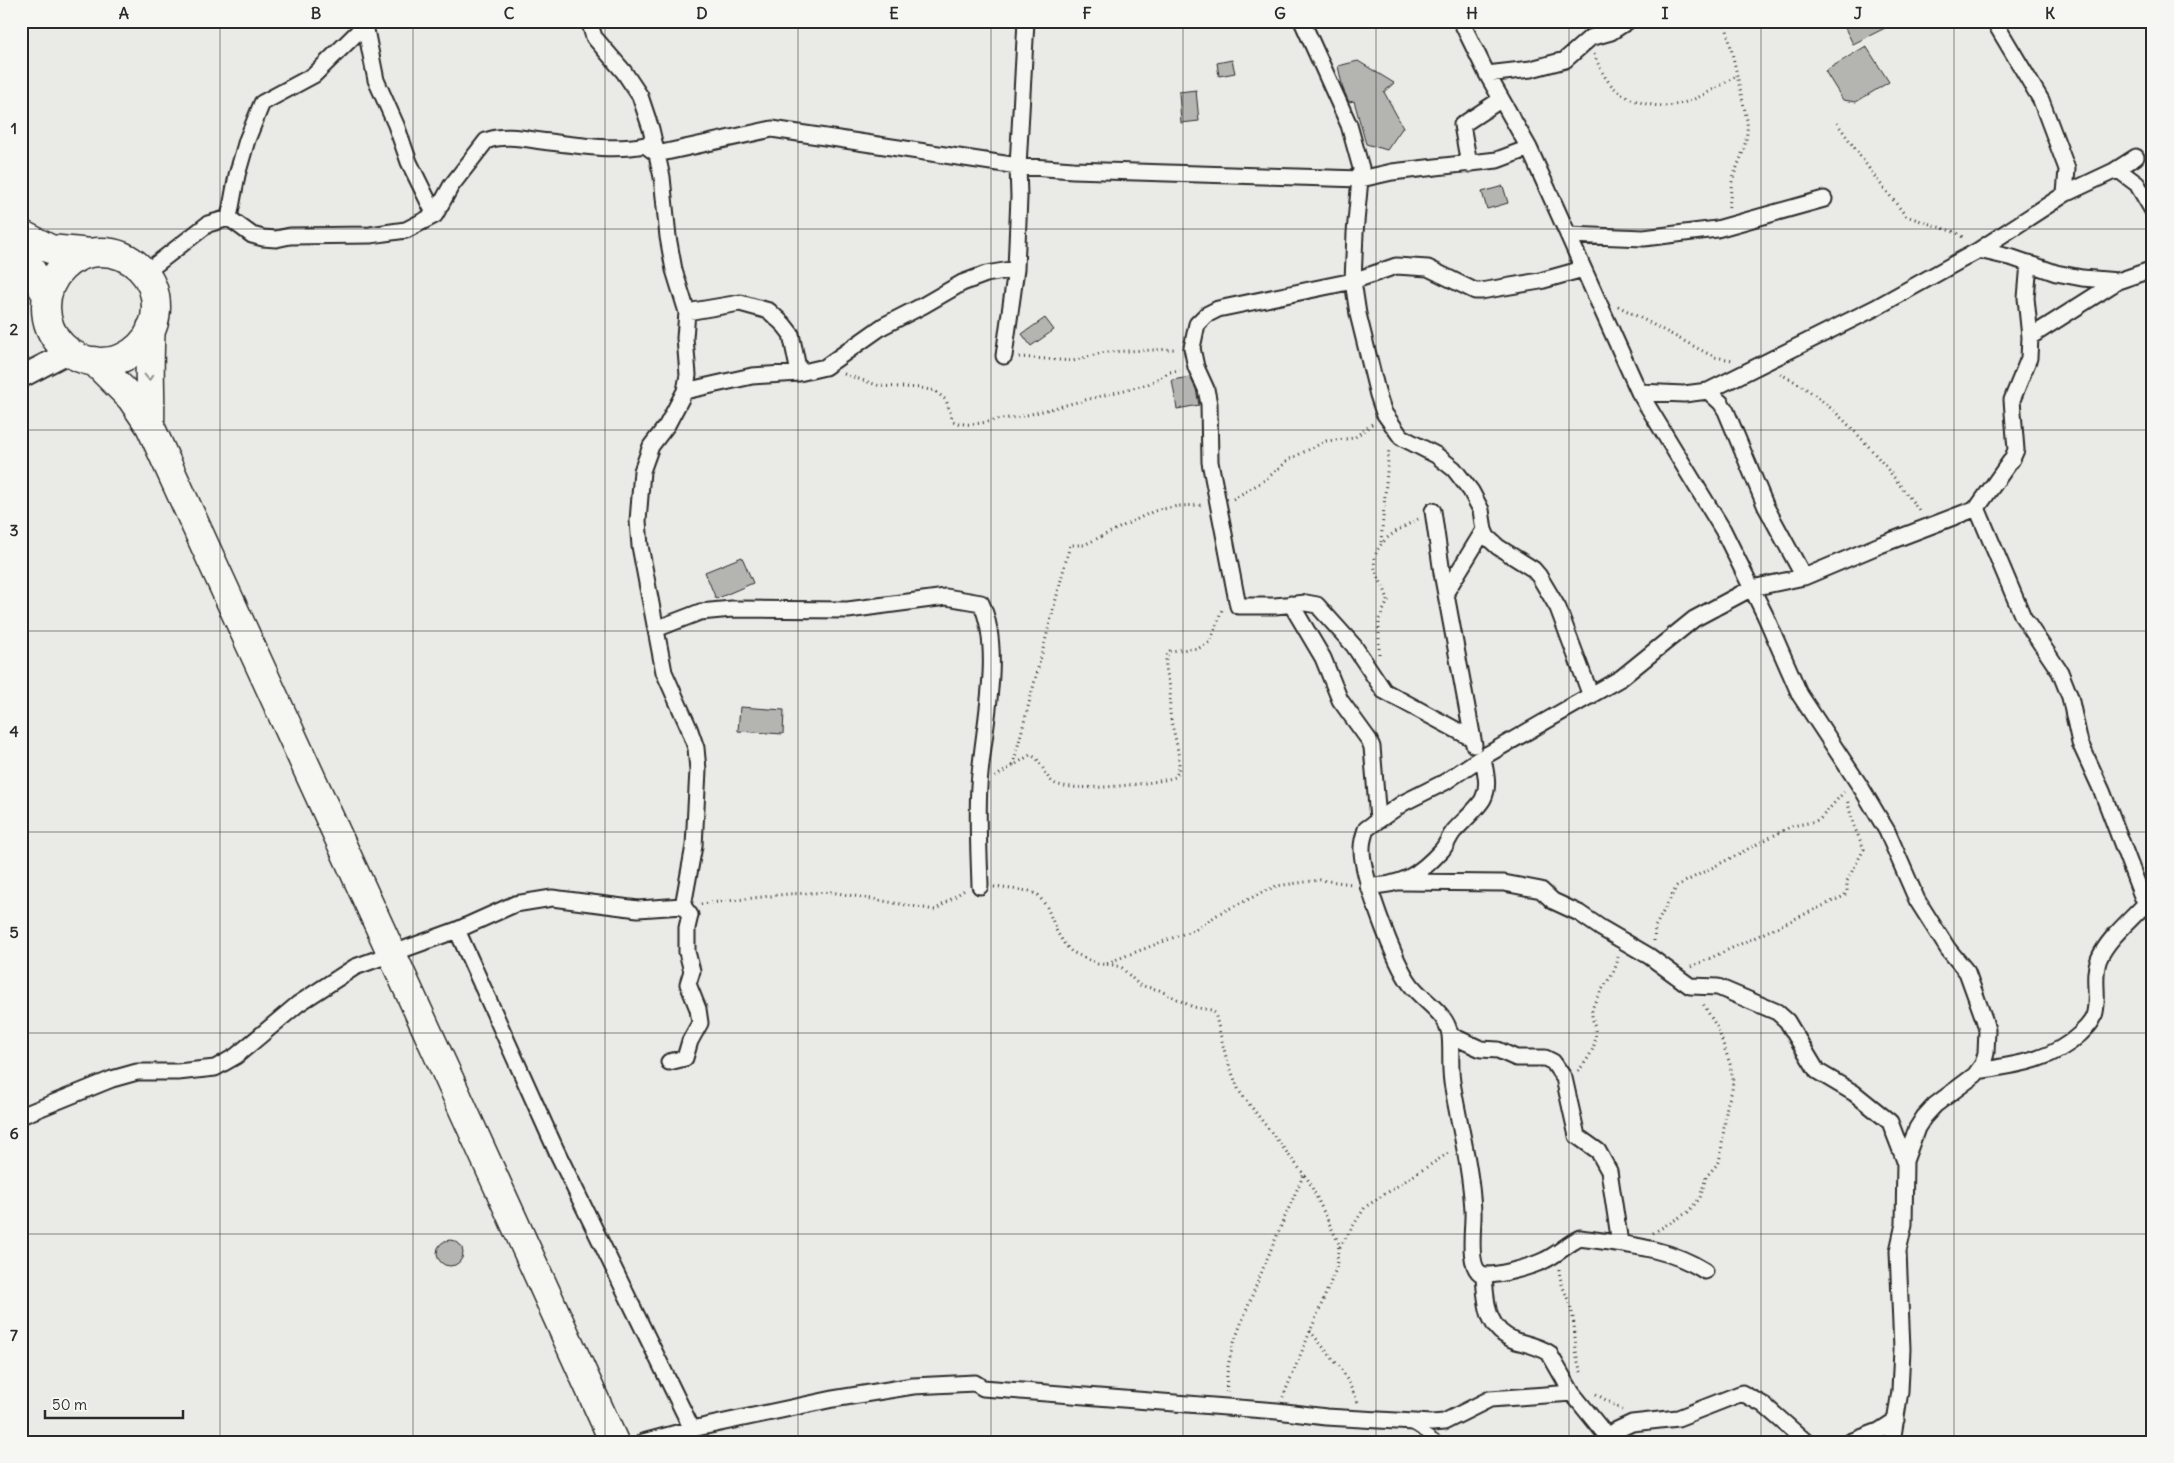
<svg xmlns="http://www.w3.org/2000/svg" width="2174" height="1463" font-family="Delius,sans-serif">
	<rect width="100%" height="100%" fill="#eaeae6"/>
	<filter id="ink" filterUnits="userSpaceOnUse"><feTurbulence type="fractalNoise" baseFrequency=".02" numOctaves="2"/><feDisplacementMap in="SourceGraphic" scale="10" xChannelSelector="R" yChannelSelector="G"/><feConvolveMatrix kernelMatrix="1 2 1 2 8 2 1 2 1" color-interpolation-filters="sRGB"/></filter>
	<g filter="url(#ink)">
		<path fill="#b4b4b1" stroke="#2b2b2b" d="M1854,21h45l-46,23 -9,-18z
			M1866,46l23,36 -33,20 -13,-2 -18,-29z
			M1232,60l3,13 -16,3 -2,-13z
			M1358,61l36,22 -10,9 19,35 -16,23 -21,-6 -12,-43 -5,1 -6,-13 -5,-23z
			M1196,90l3,31 -18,2 -2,-31z
			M1503,186l5,17 -21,6 -5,-17z
			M1045,318l9,12 -23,16 -9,-12z
			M1190,377l6,12 3,16 -22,4 -5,-29z
			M742,557l11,26 -37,16 -11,-27z
			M740,707l44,3 -1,24 -45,-3z
			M437 1253a13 13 0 1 1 26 0a13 13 0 1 1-26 0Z"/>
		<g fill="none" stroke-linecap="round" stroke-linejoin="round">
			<g stroke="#2b2b2b" stroke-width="11">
				<path id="lane" d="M1412,1425l27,17"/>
			</g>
			<g stroke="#2b2b2b" stroke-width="19">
				<path id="street" d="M1302,21l47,104 12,43 -6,65 -2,48 5,33 20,81 6,18 17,24 35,18 18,14 17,22 10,19 3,20 3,7 11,10 35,22 6,7 19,32 33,88
					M1461,21l26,53 42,74 110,244 84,138 42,85 35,80 62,94 25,42 30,69 31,49 19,23 17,47 3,11 -1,23 -3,11 -8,11 -40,30 -11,12 -7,11 -12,33 -1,63 -6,27 4,98 -2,42 -8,51
					M1994,21l47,79 26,69 -2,25
					M365,25l11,55 20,45 13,37 26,53
					M1487,74l44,-5 34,-9 25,-22 21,-6 17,-11
					M1469,164l-7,-39 38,-25
					M2117,169l20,15 16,27
					M229,218l23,17 11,3 13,1 14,-3 80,-1 36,-5 29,-15 16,-29 35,-45c19,-8 44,-1 64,1 31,4 65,9 95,3l12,9 115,-25 246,37 55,4 288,9 31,-7 105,-12 32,-12
					M1568,235l76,3 73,-9 107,-30
					M1979,250l34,8 43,15 26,5 36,3
					M146,272l62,-48 21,-6 8,-43 10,-35 15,-37 52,-28 55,-54
					M687,312l53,-9 29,8 15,14 7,9 8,39
					M2030,337l88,-56 35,-12
					M1004,356l12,-87 3,-72 -1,-31 8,-145
					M685,391l67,-15 47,-3 26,-6 58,-41 41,-21 38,-22 24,-9 30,-5
					M1708,391l13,12 5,8 40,96 38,70
					M1639,392l45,2 24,-3 167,-83 104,-58 86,-56 49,-23 22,-14
					M1977,508l46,109 37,55 10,25 10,46 22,48 40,105 11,17
					M1433,511l9,62 32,172
					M1446,592l38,-62
					M1291,604l32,54 17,42 29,40 3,7 6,72
					M656,629l44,-17 32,-3 116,1 98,-13 35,6c23,49 1,129 -2,183 -2,33 0,66 1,100
					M1473,739l-89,-48 -30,-45 -37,-41 -11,-2 -31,3h-37l-28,-144 -1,-58 -3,-15 -10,-22 -4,-19 5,-24 9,-9 12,-6 135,-28 43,-15 32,2 47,23h6l59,-10 43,-12
					M1402,882l102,1 37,7 12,11 26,12 22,15 48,28 41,30 28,1 59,25 10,9 30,50 37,22 36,29 15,39
					M1368,886c34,0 51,-11 74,-36 5,-6 7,-13 12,-19 7,-8 25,-24 29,-32 7,-13 2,-28 0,-41
					M457,930l99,220 136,279
					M1450,1035l31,14 17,1 18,8h29l8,4 11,16 13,58 21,15 11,20 11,72
					M669,1062l16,-4 5,-17 10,-18 -2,-14 -10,-25 4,-13 -5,-19v-24l3,-13 -7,-9
					M1978,1071c37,-6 74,-10 102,-37 6,-6 14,-13 15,-22 4,-18 -3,-36 4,-53 9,-21 32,-39 47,-56
					M21,1116l91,-37 25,-7h41l37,-4 21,-12 62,-52 57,-37 102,-37 58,-26 37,-6 86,11 45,-3 11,-60 4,-76 -2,-22 -7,-20 -25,-56 -24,-126 -2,-25 4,-50 9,-25 16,-21 18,-34 3,-16 -3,-37 2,-26 -13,-42 -6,-33 -6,-60 -11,-48 -11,-33 -16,-24 -30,-35 -5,-16
					M1705,1271c-37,-24 -82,-27 -125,-33 -13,6 -22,16 -35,22 -10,5 -56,20 -65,13 -13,-9 -6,-48 -7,-62 -2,-43 -13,-82 -20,-123 -4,-18 -1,-35 -3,-53 -3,-22 -26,-33 -39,-50 -16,-21 -50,-110 -49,-137 0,-6 2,-13 4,-19l37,-26 42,-21 31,-21 145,-83 73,-59 58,-31 52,-11 76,-32 97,-37 35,-49 4,-9 -4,-50 17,-42 1,-21 -4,-39 3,-35
					M1484,1276c2,27 2,54 32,65 11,3 24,6 33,12l23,40 34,42 2,7
					M1606,1435l26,-12 46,-5 64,-25 22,12 42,37
					M643,1442l49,-13 141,-30 80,-13 62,-3 8,5 294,23 49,6 106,6 12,-1 46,-23 82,-6
					M1850,1442l29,-11 17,-11"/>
			</g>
			<g stroke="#2b2b2b" stroke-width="25">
				<path id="secondary" d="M21,377l46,-24"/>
			</g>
			<g stroke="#2b2b2b" stroke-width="31">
				<path id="highway" d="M21,234l29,15 41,4
					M46 307a55 55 0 1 1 110 0a55 55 0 1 1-110 0Z
					M21,254l26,41
					M94,361l37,37 19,28c157,338 310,677 464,1016
					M150,426c1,-33 -2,-64 1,-98"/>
			</g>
			<path stroke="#2b2b2b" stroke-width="3" stroke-dasharray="1 4" stroke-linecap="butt" d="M1725,21l22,99c2,22 -7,38 -14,58 -3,10 -2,22 -5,32
				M1594,54c4,10 8,19 14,27 15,20 47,29 71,23 21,-5 40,-18 59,-29
				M1837,123l38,54 31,39 51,17 8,6
				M1618,306l96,51 19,3
				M1019,357l54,4 32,-9 71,-3
				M844,374l36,12 41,2 14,3 11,9 7,21c20,9 41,-4 62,-3l133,-34 22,-12 10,-2
				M1780,374c54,24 106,91 140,138
				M1233,499l32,-19 25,-21 36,-18 28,-3 18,-14
				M1381,542l8,-94
				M1379,654v-35l9,-18c-2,-11 -8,-19 -12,-29 -9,-28 22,-42 42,-53
				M1013,765l57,-220h14l70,-34 24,-5 25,-1
				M995,777l35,-22c13,4 13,21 24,28 15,10 103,1 121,-6 11,-12 -4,-49 -5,-65 -1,-7 1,-15 0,-23 -1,-12 -9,-28 0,-38l29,-3 11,-6 12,-32
				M994,887l35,4 9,4 9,12 10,25 8,13 7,7 26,12 17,1 7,3 17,17 20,5 34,17 18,3 4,3 11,44 13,34 70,90 30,63 -3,25 -53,128
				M701,904l87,-10 43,-2 104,18 31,-21
				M1654,941l1,-14 22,-41 115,-60 21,-4 7,-3 24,-27
				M1107,963l89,-34 24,-16 56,-27 44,-6 33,4
				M1691,967l153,-71 3,-4v-11l17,-32 -11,-25 -6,-25
				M1578,1071c10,-11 20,-26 17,-42 -1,-7 -4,-12 -3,-19 5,-20 24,-33 26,-53
				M1653,1233l35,-21 12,-14 6,-21 13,-15 2,-10 6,-47 5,-14 1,-11 -3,-16 -12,-35 -16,-27
				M1340,1247l25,-40 85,-55
				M1559,1269c1,17 10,29 13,44 5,21 1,41 10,61
				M1310,1331l32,39 16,32
				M1227,1392c-3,-32 12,-62 23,-91 17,-43 35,-85 54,-127
				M1596,1394l26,16"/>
			<use href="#lane" stroke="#f6f6f2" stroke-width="8"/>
			<use href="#street" stroke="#f6f6f2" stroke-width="15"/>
			<use href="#secondary" stroke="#f6f6f2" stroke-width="21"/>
			<use href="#highway" stroke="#f6f6f2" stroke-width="28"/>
		</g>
		<defs><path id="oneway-chevron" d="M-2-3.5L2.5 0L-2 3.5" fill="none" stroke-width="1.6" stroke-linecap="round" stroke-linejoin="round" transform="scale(1.25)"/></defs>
		<use stroke="#90908e" href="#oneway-chevron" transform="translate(149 377) rotate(89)"/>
	</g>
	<path fill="none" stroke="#2b2b2b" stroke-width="1" stroke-opacity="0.55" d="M220,21v1421M413,21v1421M605,21v1421M798,21v1421M991,21v1421M1183,21v1421M1376,21v1421M1569,21v1421M1761,21v1421M1954,21v1421M21,229h2132M21,430h2132M21,631h2132M21,832h2132M21,1033h2132M21,1234h2132"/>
	<rect width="2174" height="1463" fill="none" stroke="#f6f6f2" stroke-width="55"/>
	<path d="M45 1410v8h138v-8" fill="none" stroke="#2b2b2b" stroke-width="2.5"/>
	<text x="52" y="1410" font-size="15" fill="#2b2b2b" stroke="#f6f6f2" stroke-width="4" paint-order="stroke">50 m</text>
	<rect x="28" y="28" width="2118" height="1408" fill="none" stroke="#2b2b2b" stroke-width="2"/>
	<g font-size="16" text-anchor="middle" font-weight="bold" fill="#2b2b2b">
		<text x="124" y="19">A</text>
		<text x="316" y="19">B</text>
		<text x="509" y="19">C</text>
		<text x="702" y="19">D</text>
		<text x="894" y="19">E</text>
		<text x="1087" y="19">F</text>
		<text x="1280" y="19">G</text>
		<text x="1472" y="19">H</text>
		<text x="1665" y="19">I</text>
		<text x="1858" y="19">J</text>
		<text x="2050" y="19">K</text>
		<text x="14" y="134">1</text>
		<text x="14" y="335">2</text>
		<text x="14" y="536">3</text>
		<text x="14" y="737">4</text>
		<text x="14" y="938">5</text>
		<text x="14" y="1139">6</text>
		<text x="14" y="1341">7</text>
	</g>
</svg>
